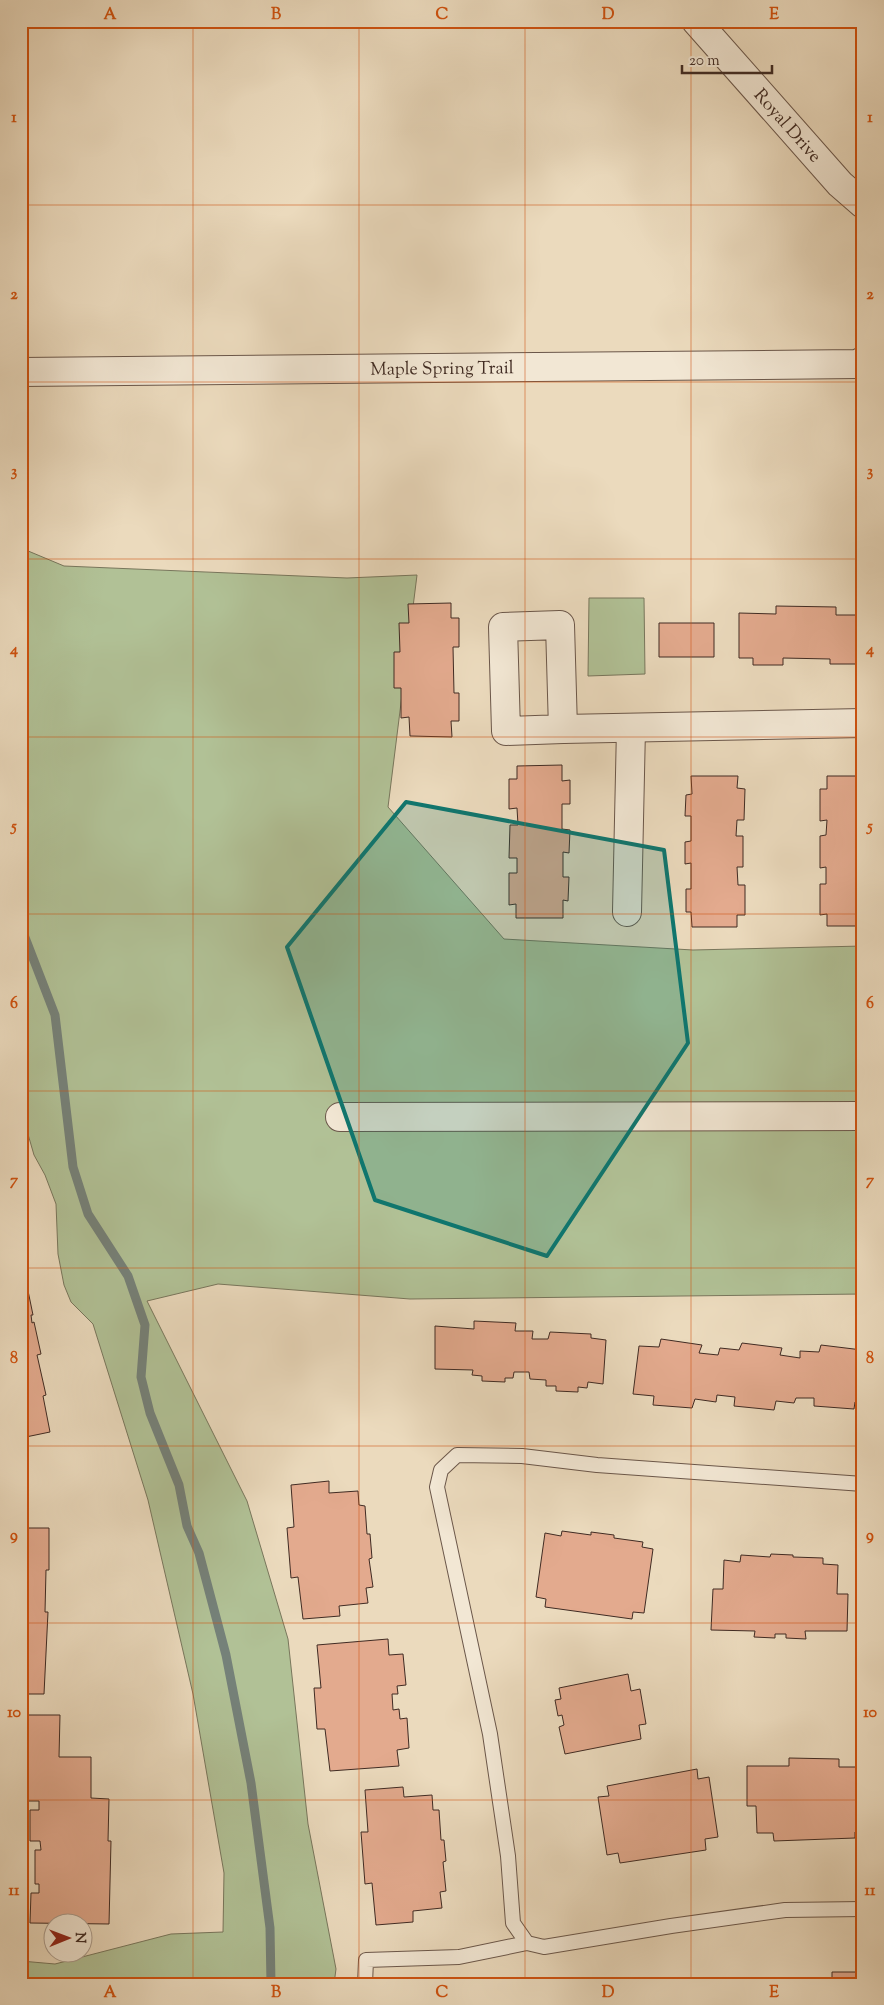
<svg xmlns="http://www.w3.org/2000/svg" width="884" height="2005" font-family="'Sorts Mill Goudy',serif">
	<rect width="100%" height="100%" fill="#ebdabd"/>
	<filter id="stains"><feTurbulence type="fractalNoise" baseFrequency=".004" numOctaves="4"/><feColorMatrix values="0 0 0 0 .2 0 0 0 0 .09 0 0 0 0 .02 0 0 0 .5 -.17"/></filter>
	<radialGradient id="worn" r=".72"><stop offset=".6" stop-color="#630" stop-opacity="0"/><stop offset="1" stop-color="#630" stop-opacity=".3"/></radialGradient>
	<path fill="#b1c196" stroke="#78765c" d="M21,548l43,18 283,12 70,-3 -29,232 116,132 189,11 170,-4v348l-453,5 -192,-15 -71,17 100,200 41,138 20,185 28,145 -2,15h-313v-23l34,3 116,-30 52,-2 1,-59 -31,-179 -45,-194 -55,-176 -22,-22 -7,-17 -6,-31 -2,-50 -11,-29 -11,-20 -13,-45z
		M589,598h55l1,76 -57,2z"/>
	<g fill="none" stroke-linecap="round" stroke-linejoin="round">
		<path stroke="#758179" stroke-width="9" d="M21,927l34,88 18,152 15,47 40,62 17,49 -4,52 9,36 29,72 8,41 12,27 27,102 25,128 19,145 1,56"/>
	</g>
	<path fill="#e3aa8e" stroke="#402b23" d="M451,603v15h8v29h-6l1,46h5v28h-8l1,16 -42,-1 -1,-19 -8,1v-30h-7v-36h6l-1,-29h10l-1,-19z
		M776,606l60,1v8h27v42h-4l-1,7h-28v-5l-47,-1v7h-30v-7h-14v-45l37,1z
		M659,623h55v34h-55z
		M562,765v16l8,-1v24h-8v25l8,1 -1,23 -6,-1v25h6l-1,24 -5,-1v18h-47v-14l-7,1v-32h8v-15h-8l1,-33h8l-1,-17 -8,1v-30h8v-13z
		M691,776h47l-1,12 8,1 -1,31h-7l-1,16h7v31h-6l1,18h7v30h-8v12h-45l-1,-15h-5v-23h5v-26l-6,1v-22l6,-1v-25h-6l1,-21 6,-1z
		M827,776h36v150h-36v-12l-7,1v-31h6v-17l-6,1v-32l6,-1 1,-15 -7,1v-32h7z
		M21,1276l2,6 3,-1 7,34h-2l1,8 2,-1 7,32 -4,1 9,40 -3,1 7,36 -29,6z
		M474,1321l42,2 -1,8h18l-1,8h16l2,-7 41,2v4l15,2 -3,44 -15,-2 -1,6 -9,-1v5l-22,-1v-5h-10v-6l-16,-1 -1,-7h-15l-1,6h-8v4l-23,-1v-5l-10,-1 1,-5 -38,-1v-43l39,3z
		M661,1339l41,6 -3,8 19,2 2,-7 19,2 3,-7 40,5 -2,7 20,3v-7l19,1 2,-7 41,5 -2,7h3v45h-8l-1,7 -40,-3v-8h-18l-2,5 -18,-2 -2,9 -40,-4 1,-9 -18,-2 -1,7 -21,-3 -3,9 -39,-3 1,-9 -21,-2 6,-48 20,1z
		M329,1481v12l29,-2 1,14 6,1 2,28h3l2,24 -3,1 4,28 -7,1 2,15 -29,3 1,10 -37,3 -5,-42 -7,1 -4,-50 7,-1 -3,-42z
		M21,1528h28v42h-3l-1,42h3l-4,82h-23z
		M562,1531l29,4v-3l23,3v3l29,4 -1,5 11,2 -9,64 -11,-1 -1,7 -87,-12 1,-8 -10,-2 9,-64 16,3z
		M771,1554l22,1v2l30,1v6l15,1 -1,29h11l-1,37h-42l1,8 -20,-1v-4h-11v4l-21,-1 1,-6 -44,-1 2,-41h10l1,-29 16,2 1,-7 29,2z
		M388,1639l1,16 14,-1 3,31 -9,1 1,8h-6l1,16 6,-1 1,10 7,-1 2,30 -12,2 2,16 -69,5 -5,-42h-8l-3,-41h7l-4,-43z
		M628,1674l3,17 9,-2 6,35 -7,1 2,14 -76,15 -6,-27 5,-2 -2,-10 -4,1 -3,-16 6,-1 -2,-11z
		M21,1715h39l-1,42h32v41l18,1 -1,42h3l-2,83 -79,-1 1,-30h8v-9h-4v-34h6l-1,-9h-10v-31h9v-9h-18z
		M789,1758l50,1v8h24v66l-8,-1v6l-81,3 -1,-8h-16l-1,-27h-9v-40h42z
		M697,1769l1,10 11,-2 9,60 -13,2 1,11 -86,13 -2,-10 -11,2 -9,-58 11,-1 -2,-10z
		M403,1787l1,10 28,-2 1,15h6l2,30h3l2,21 -3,1 3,29 -6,1 2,16 -29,3v11l-37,3 -4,-42 -7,1 -4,-52h7l-3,-42z
		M832,1972h31v12h-31z"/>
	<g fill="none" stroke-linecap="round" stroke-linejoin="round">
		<g stroke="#6b574a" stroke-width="16">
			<path id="service" d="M527,1943l-14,-20 -5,-67 -18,-122 -53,-247 4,-17 16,-15 65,1 75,9 266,19
				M365,1984l1,-24 93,-3 68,-14 17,4 127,-21 114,-16 78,-1"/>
		</g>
		<g stroke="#6b574a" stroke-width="30">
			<g id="minor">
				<path id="s1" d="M696,21l144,163 23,20"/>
				<path id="s2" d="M21,372l836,-8 6,-3"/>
				<path d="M560,625l3,104 -57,2 -3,-104z"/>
				<path d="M563,729l300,-6"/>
				<path d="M627,912l4,-184"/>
				<path d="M340,1117l523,-1"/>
			</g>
		</g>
		<use href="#service" stroke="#f2e7d4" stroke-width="14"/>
		<use href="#minor" stroke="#f2e7d4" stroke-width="28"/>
	</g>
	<path fill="#0f766e" fill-opacity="0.2" stroke="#0f766e" stroke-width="4" stroke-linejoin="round" d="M406,802l258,48 24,193 -141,213 -172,-56 -88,-253z"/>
	<path fill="none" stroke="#cf520f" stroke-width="1" stroke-opacity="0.55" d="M193,21v1963M359,21v1963M525,21v1963M691,21v1963M21,205h842M21,382h842M21,559h842M21,737h842M21,914h842M21,1091h842M21,1268h842M21,1446h842M21,1623h842M21,1800h842"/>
	<g text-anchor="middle" stroke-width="4" stroke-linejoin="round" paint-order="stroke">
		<g font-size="18" fill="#402b23" stroke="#f2e7d4">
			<text dy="6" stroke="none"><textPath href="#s1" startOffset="139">Royal Drive</textPath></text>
			<text dy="6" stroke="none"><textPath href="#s2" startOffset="421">Maple Spring Trail</textPath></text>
		</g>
	</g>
	<rect width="884" height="2005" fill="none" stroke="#ebdabd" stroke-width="55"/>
	<g transform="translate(68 1938) rotate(89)"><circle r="24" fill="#f2e7d4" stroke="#ab9c8d"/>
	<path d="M0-4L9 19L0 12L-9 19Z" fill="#8f2418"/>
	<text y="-8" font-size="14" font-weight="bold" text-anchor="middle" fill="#402b23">N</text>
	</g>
	<path d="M682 65v8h90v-8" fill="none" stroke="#402b23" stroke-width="2.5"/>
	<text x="689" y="65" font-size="15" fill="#402b23" stroke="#f2e7d4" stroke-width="4" paint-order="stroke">20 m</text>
	<rect x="28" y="28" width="828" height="1950" fill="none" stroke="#cf520f" stroke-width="2"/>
	<g font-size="16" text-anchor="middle" font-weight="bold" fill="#cf520f">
		<text x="110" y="19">A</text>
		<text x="276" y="19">B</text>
		<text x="442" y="19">C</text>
		<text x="608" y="19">D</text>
		<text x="774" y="19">E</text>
		<text x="14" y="122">1</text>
		<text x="870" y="122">1</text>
		<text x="14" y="299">2</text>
		<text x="870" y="299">2</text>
		<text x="14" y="476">3</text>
		<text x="870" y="476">3</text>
		<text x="14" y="654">4</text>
		<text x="870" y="654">4</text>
		<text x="14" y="831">5</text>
		<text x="870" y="831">5</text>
		<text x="14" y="1008">6</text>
		<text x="870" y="1008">6</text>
		<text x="14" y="1185">7</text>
		<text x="870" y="1185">7</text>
		<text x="14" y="1363">8</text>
		<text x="870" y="1363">8</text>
		<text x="14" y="1540">9</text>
		<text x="870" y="1540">9</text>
		<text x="14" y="1717">10</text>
		<text x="870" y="1717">10</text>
		<text x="14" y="1895">11</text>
		<text x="870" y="1895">11</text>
		<text x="110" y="1997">A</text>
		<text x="276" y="1997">B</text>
		<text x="442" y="1997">C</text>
		<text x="608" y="1997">D</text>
		<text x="774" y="1997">E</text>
	</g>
	<rect width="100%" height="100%" filter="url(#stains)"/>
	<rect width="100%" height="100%" fill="url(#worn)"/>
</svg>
